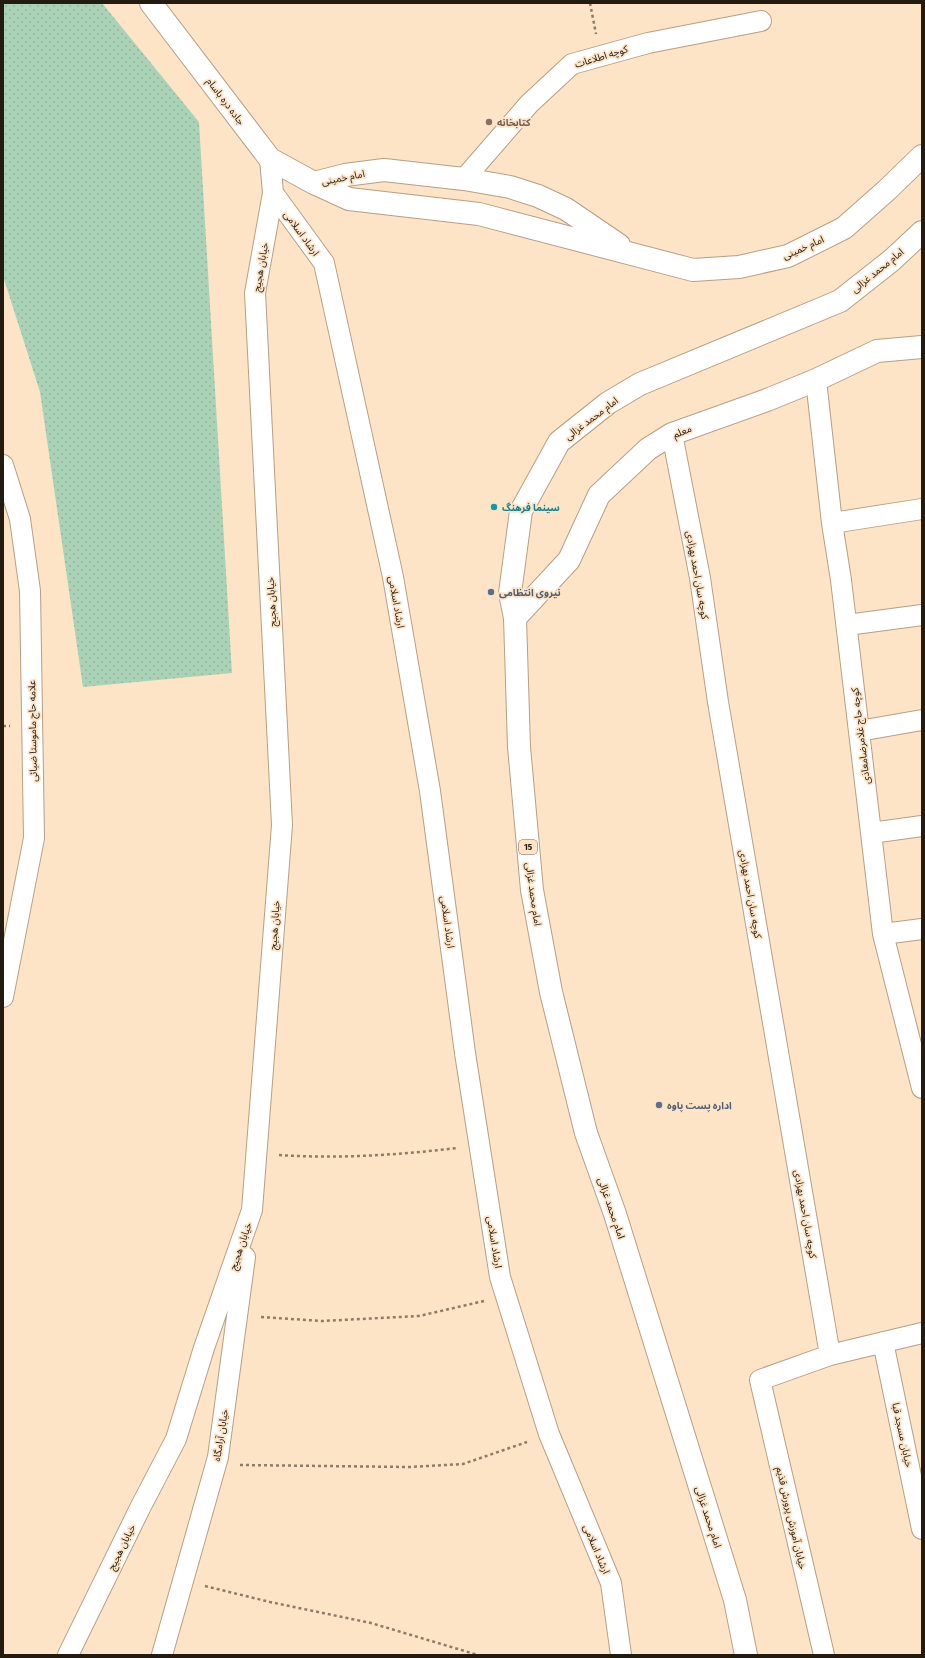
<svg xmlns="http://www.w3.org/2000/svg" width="925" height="1658" font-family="'Fira Sans Condensed','Noto Sans Arabic',sans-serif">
	<defs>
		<pattern id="park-dots" width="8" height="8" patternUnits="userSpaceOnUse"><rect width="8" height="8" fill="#aad2b6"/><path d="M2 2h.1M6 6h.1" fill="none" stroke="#92b49b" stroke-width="1.8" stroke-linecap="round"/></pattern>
	</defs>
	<rect width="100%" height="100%" fill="#fde4c7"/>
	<path fill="url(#park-dots)" d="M3,3h99l97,119 33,551 -149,14 -43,-295 -37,-116z"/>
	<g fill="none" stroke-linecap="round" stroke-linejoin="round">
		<g stroke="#b79f84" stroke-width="22">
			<path id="street" d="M464,179l65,-75 43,-40 76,-21 113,-22
				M273,193l51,70 69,314 37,214 35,262 35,224 49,157 62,149 10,72
				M816,380l16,143 9,57 42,354 39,154
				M672,434l28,144 18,124 112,653
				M3,465l17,54 10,72 4,247 -31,159
				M832,523l90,-14
				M847,625l75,-10
				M859,731l63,-11
				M871,833l51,-7
				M883,934l39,-5
				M883,1342l39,187
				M68,1655l72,-147 36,-69 28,-91 48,-138 30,-385 -27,-532 18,-100 -3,-34
				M162,1655l56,-198 27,-200
				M824,1655l-64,-275 70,-25 92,-22"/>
		</g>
		<g stroke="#b79f84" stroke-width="24">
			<path id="secondary" d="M151,3l119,156 44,24 35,16 130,15 214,56 46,-3 49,-11 56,-28 43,-38 35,-34
				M314,183l31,-8 39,-5 80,9 46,8 28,9 28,13 53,36
				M515,618l54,-58 30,-65 49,-46 24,-15 95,-34 49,-20 61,-29 45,-4"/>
		</g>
		<g stroke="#b79f84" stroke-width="24">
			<path id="primary" d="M746,1655l-11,-55 -120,-386 -29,-81 -35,-141 -19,-102 -13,-143 -4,-129 -5,-25 11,-82 38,-69 49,-39 32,-19 200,-83 52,-41 30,-28"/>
		</g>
		<path stroke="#8c7c69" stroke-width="2.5" stroke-dasharray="3 3" stroke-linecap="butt" d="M590,3l6,31
			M3,726h7
			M279,1155c59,4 119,0 178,-7
			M261,1317l61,4 97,-5 65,-15
			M240,1465l169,2 54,-3 64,-22
			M205,1586l65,16 101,21 107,32"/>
		<use href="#street" stroke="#fff" stroke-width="20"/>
		<use href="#secondary" stroke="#fff" stroke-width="22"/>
		<use href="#primary" stroke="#fff" stroke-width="22"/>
	</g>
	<circle fill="#8d6e63" stroke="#fde4c7" stroke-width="1.5" cx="489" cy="122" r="4"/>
	<circle fill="#0f9aa8" stroke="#fde4c7" stroke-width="1.5" cx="494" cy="507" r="4"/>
	<g fill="#5c6f8a" stroke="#fde4c7" stroke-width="1.5">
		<circle cx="491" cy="592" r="4"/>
		<circle cx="659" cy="1105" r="4"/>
	</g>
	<g text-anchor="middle" stroke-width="3.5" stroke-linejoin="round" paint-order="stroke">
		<rect fill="#fde4c7" stroke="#645747" stroke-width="1" x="519" y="840" width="18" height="14" rx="3"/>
		<g font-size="9" font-weight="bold" fill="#231a10">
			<text x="528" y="850">15</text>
		</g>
		<g font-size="10" fill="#231a10" stroke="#fde4c7">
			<text transform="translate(601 56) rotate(-17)" y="4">کوچه اطلاعات</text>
			<text transform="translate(226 101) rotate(53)" y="4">جاده دره باسام</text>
			<text transform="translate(343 177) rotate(-11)" y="4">امام خمینی</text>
			<text transform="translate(302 233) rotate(54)" y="4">ارشاد اسلامی</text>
			<text transform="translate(803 247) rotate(-24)" y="4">امام خمینی</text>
			<text transform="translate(260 267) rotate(-80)" y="4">خیابان هجیج</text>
			<text transform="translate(877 270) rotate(-39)" y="4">امام محمد غزالی</text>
			<text transform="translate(591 418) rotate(-37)" y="4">امام محمد غزالی</text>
			<text transform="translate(682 431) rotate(-22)" y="4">معلم</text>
			<text transform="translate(698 575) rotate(80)" y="4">کوچه سان احمد بهزادی</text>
			<text transform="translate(271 602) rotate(-93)" y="4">خیابان هجیج</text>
			<text transform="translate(397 602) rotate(80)" y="4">ارشاد اسلامی</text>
			<text transform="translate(32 731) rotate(-91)" y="4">علامه حاج ماموستا ضیائی</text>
			<text transform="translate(860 736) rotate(-97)" y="4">کوچه حاج غلامرضامعاذی</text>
			<text transform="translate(534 894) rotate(82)" y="4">امام محمد غزالی</text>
			<text transform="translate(751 894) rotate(80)" y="4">کوچه سان احمد بهزادی</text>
			<text transform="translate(448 922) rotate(82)" y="4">ارشاد اسلامی</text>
			<text transform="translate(274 925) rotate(-86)" y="4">خیابان هجیج</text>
			<text transform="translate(612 1208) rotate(71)" y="4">امام محمد غزالی</text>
			<text transform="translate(806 1214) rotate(80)" y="4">کوچه سان احمد بهزادی</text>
			<text transform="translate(495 1242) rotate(81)" y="4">ارشاد اسلامی</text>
			<text transform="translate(240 1246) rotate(-71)" y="4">خیابان هجیج</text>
			<text transform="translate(220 1435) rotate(-81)" y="4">خیابان آرامگاه</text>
			<text transform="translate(903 1435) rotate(78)" y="4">خیابان مسجد قبا</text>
			<text transform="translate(709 1517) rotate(72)" y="4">امام محمد غزالی</text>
			<text transform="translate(792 1518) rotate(77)" y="4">خیابان آموزش پرورش قذیم</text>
			<text transform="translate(121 1547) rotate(-64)" y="4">خیابان هجیج</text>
			<text transform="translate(597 1549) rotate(67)" y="4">ارشاد اسلامی</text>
		</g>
		<g font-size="10" font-weight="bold" fill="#785e54" stroke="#fde4c7" text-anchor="start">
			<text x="497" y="126">کتابخانه</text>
		</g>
		<g font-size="10" font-weight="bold" fill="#0d838f" stroke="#fde4c7" text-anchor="start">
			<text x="502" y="511">سینما فرهنگ</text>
		</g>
		<g font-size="10" font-weight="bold" fill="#4e5e75" stroke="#fde4c7" text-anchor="start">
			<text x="499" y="596">نیروی انتظامی</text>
			<text x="667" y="1109">اداره پست پاوه</text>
		</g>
	</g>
	<rect width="925" height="1658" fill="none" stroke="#231a10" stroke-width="8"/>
</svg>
